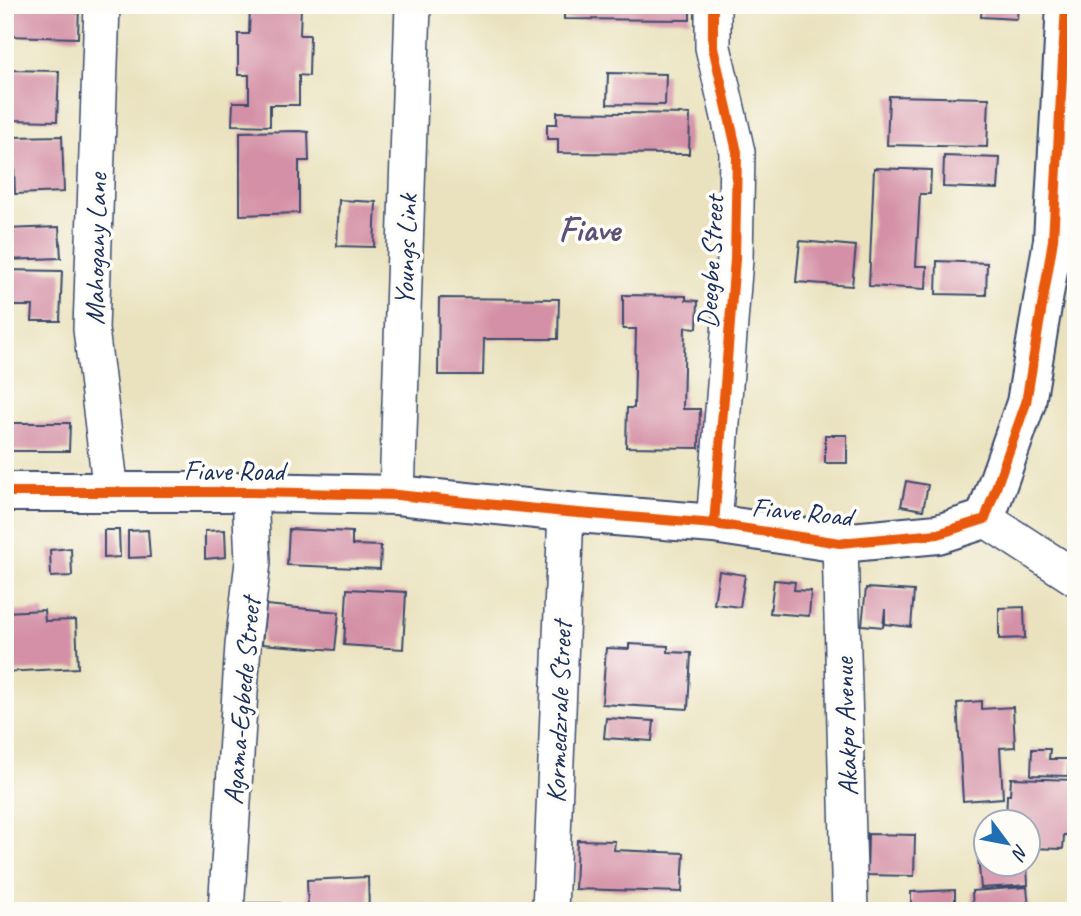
<svg xmlns="http://www.w3.org/2000/svg" width="1081" height="916" font-family="Caveat,sans-serif">
	<rect width="100%" height="100%" fill="#fdfcf7"/>
	<filter id="ink" filterUnits="userSpaceOnUse"><feTurbulence type="fractalNoise" baseFrequency=".0143" numOctaves="2"/><feDisplacementMap in="SourceGraphic" scale="14" xChannelSelector="R" yChannelSelector="G"/><feConvolveMatrix kernelMatrix="1 2 1 2 8 2 1 2 1" color-interpolation-filters="sRGB"/></filter>
	<filter id="wash" filterUnits="userSpaceOnUse"><feTurbulence type="fractalNoise" baseFrequency=".00686" numOctaves="4" result="noise"/><feDisplacementMap in="SourceGraphic" scale="28" xChannelSelector="R" yChannelSelector="G"/><feGaussianBlur stdDeviation="1.57" result="paint"/><feColorMatrix in="noise" values="0 0 0 0 0 0 0 0 0 0 0 0 0 0 0 0 0 1.4 0 .05"/><feComposite in="paint" operator="in"/></filter>
	<g filter="url(#wash)">
		<rect width="100%" height="100%" fill="#eae2be"/>
		<g id="blocks">
			<path fill="#d490a6" d="M5,5h74l-1,33 -73,-2z
				M250,5h51l-1,30h10l-1,41 -10,-1v30h-29v21l-38,-1 1,-23h16v-27h-11v-41h11z
				M564,5h126v15l-126,-1z
				M982,5h36l-1,14 -36,-2z
				M5,70l54,1 -2,50 -52,-1z
				M608,73l58,1 -1,31 -58,-1z
				M889,96l100,2 -2,49 -100,-2z
				M557,112l133,2 -1,40 -131,-1v-14h-11v-15h10z
				M299,131l9,1 1,29h-10v52l-59,2v-83z
				M62,136l2,56 -49,2 -2,-57z
				M5,153h5l1,54h-6z
				M944,156l56,2 -2,31 -55,-2z
				M874,168l57,2 -1,24h-10l-4,72h11l-1,23 -57,-3z
				M339,200l37,2 -2,45 -37,-1z
				M59,227l2,31 -56,2v-31z
				M800,241l56,5 -4,40 -56,-4z
				M937,261l50,2 -1,32 -50,-1z
				M5,270l57,1 -2,50h-28l1,-15h-28z
				M623,295l63,1v4l12,1 -1,27 -12,-1 -2,82h17l-1,39 -73,-1 1,-39h7l2,-79h-13z
				M439,298l120,1 -1,40h-74l-1,36h-45z
				M5,423h65l-1,28h-64z
				M825,435h22v28h-22z
				M906,481l22,4 -5,25 -22,-4z
				M289,529l63,3v13l29,1 -1,23 -93,-4z
				M104,530h15l1,27 -16,1z
				M148,530l2,27 -22,1v-27z
				M225,530l1,27 -21,2v-28z
				M71,548l1,28 -21,1 -1,-27z
				M719,571l26,4 -5,32 -26,-3z
				M774,580l21,2 -1,8 17,1 -2,25 -39,-3z
				M866,588l48,3 -3,36 -26,-3v-15l-2,18 -21,-2z
				M347,589l59,3 -3,57 -59,-4z
				M266,605l73,7 -4,38 -73,-6z
				M1024,607l1,31 -26,1v-31z
				M44,610l1,11 31,-1 2,48 -73,4v-60z
				M629,644l39,2v6l23,1 -3,56 -86,-5 4,-56 23,1z
				M981,701v8l32,-2 2,40 -15,1 3,50 -40,3 -6,-98z
				M606,718l48,3 -2,20 -48,-3z
				M1032,749h18l-1,10h20l-1,17 -37,-1z
				M1011,778l65,2v55h-12l-1,14 -35,-1v-26h-22l1,-27h3z
				M868,834l47,1 -1,41 -47,-1z
				M577,840l38,1 -1,9 70,3 -2,39 -107,-3z
				M986,855v9h41l1,21 -47,3 -3,-32z
				M368,877l1,34h-61l-1,-31z
				M1027,887l2,21 -56,3 -1,-20z
				M955,890v21h-44v-19z
				M248,903h32v8h-32z
				M688,908h52v3h-52z"/>
		</g>
	</g>
	<g filter="url(#ink)">
		<use href="#blocks" fill-opacity="0" stroke="#3a4a6c" stroke-width="2"/>
		<g fill="none" stroke-linecap="round" stroke-linejoin="round">
			<g stroke="#3a4a6c" stroke-width="38">
				<path id="minor" d="M102,5l-11,324 20,163
					M713,5v42l24,105 -2,107 -21,265
					M397,495l16,-490
					M985,519l91,59
					M840,543l10,368
					M226,911l17,-266 10,-83 -3,-70
					M550,911l16,-399"/>
			</g>
			<g stroke="#3a4a6c" stroke-width="42">
				<path id="tertiary" d="M5,492h245l147,3 169,17 148,12 126,19 98,-9 47,-15 41,-116 27,-163 13,-235"/>
			</g>
			<use href="#minor" stroke="#fff" stroke-width="35"/>
			<use href="#tertiary" stroke="#fff" stroke-width="38"/>
			<g stroke="#fdfcf7" stroke-width="15">
				<path id="cycleway" d="M713,5v42l24,105 -2,107 -21,265
					M5,492h245l147,3 169,17 148,12 126,19 98,-9 47,-15 41,-116 27,-163 13,-235"/>
			</g>
			<use href="#cycleway" stroke="#e8590c" stroke-width="10"/>
		</g>
	</g>
	<g text-anchor="middle" stroke-width="7" stroke-linejoin="round" paint-order="stroke">
		<g font-size="28" fill="#1b2f5e" stroke="#fdfcf7">
			<text transform="translate(95 249) rotate(-89)" y="10">Mahogany Lane</text>
			<text transform="translate(405 250) rotate(-88)" y="10">Youngs Link</text>
			<text transform="translate(710 262) rotate(-87)" y="10">Deegbe Street</text>
			<text x="234" y="480">Fiave Road</text>
			<text transform="translate(802 511) rotate(6)" y="10">Fiave Road</text>
			<text transform="translate(241 701) rotate(-85)" y="10">Agama-Egbede Street</text>
			<text transform="translate(558 712) rotate(-88)" y="10">Kormedzrale Street</text>
			<text transform="translate(845 727) rotate(-92)" y="10">Akakpo Avenue</text>
		</g>
		<g font-size="35" font-weight="bold" fill="#5c5177" stroke="#fdfcf7">
			<text x="589" y="241">Fiave</text>
		</g>
	</g>
	<rect width="1081" height="916" fill="none" stroke="#fdfcf7" stroke-width="28"/>
	<g transform="translate(1007 843) rotate(122)"><circle r="33" fill="#fdfcf7" stroke="#a3aaba" stroke-width="2"/>
	<path d="M0-5L12 26L0 18L-12 26Z" fill="#1f6fb2"/>
	<text y="-10" font-size="19" font-weight="bold" text-anchor="middle" fill="#1b2f5e">N</text>
	</g>
</svg>
